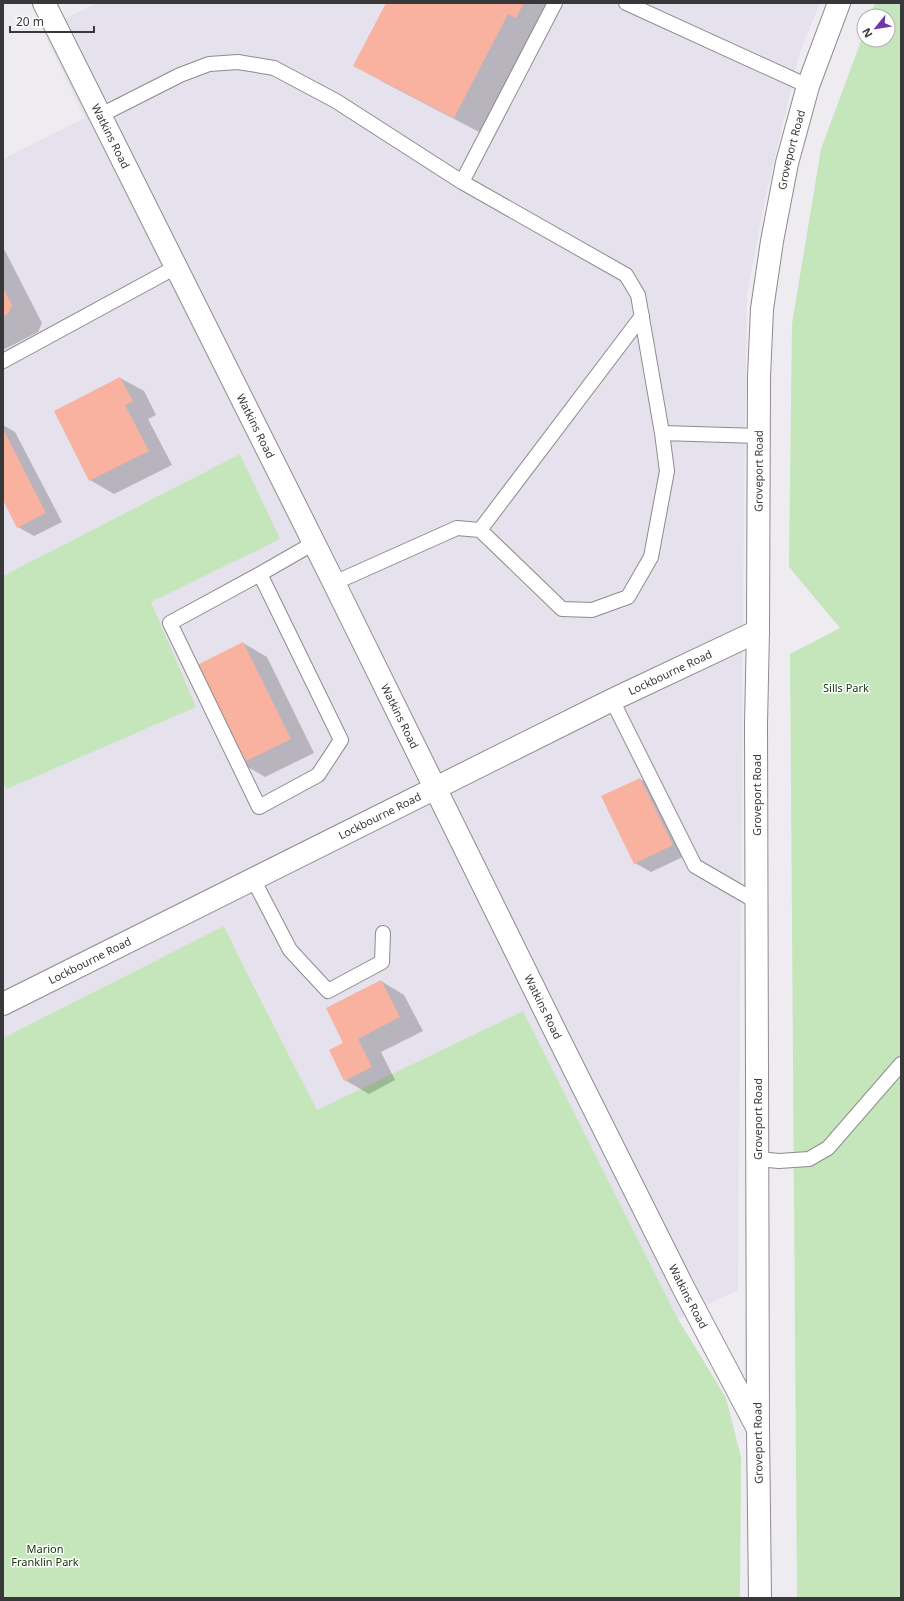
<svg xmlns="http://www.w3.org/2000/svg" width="904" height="1601" font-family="'Noto Sans',sans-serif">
	<rect width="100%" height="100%" fill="#eeecf1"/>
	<path fill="#e5e1ed" d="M97,3h723l-21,52 -33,140 -19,98 -3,203 -6,794 -60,29 -155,-308 -206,99 -93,-184 -221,112v-255l4,6 188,-82 -44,-105 128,-64 -39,-84 -237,122v-417l82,-41 -43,-89z"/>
	<path fill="#c4e6ba" d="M875,3h26v1595h-104l-7,-944 50,-26 -51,-61 3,-243 29,-175 43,-116v7h24v-24h-18z
		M240,454l40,85 -129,63 45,105 -189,82 -4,-6v-207z
		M224,926l20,41 73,143 206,-99 155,308 48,79 15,59 -1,141h-737v-560z"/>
	<path fill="#0003" d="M387,3h176l-16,32 -8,-5 -54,105 -100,-52 -30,-17z
		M3,247l39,76 -4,9 -35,18z
		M120,378l24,13 12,24 -8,4 24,46 -58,29 -24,-14z
		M3,425l12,7 47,90 -28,14 -16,-9 -15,-29z
		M243,643l24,14 47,96 -49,24 -24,-14z
		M640,779l16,9 33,66 -38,18 -16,-9z
		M381,981l23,14 19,36 -42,21 14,28 -26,14 -24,-14v-37z"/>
	<path fill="#f9b2a0" d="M386,3h138l-8,15 -8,-4 -54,104 -101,-52z
		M3,288l9,17 -4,9 -5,3z
		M120,377l13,24 -8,4 24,46 -60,30 -35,-70z
		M3,429l43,84 -29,15 -14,-28z
		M243,642l48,97 -51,25 -47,-97z
		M640,778l33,67 -39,19 -33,-68z
		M381,980l19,37 -42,22 14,28 -28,14 -15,-31 14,-7 -17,-35z"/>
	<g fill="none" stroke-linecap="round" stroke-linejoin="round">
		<g stroke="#8d8b8f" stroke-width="16">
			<path id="lane" d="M555,3l-93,179 164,93 12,20 24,138 97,3
				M626,3l182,83
				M101,115l79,-40 29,-11 29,-2 36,6 62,33 126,81
				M3,361l173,-94
				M480,530l162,-214
				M260,574l-90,49 89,184 59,-32 23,-35 -81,-166 54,-31
				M334,583l123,-55 23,2 82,79 30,1 36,-13 23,-40 16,-86 -5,-38
				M612,700l83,166 62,36
				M253,879l37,71 38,41 54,-29 1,-29
				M758,1159l21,2 30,-2 19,-11 73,-84"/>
		</g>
		<g stroke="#8d8b8f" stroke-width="24">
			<g id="secondary">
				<path id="s1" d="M44,3l290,580 224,454 126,252 74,140"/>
				<path id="s2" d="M3,1004l609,-304 146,-69"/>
			</g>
		</g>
		<g stroke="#8d8b8f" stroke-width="24">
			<g id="primary">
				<path id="s3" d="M760,1598l-2,-169 -2,-705 2,-93 1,-254 3,-68 10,-68 15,-78 21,-77 31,-83"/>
			</g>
		</g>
		<use href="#lane" stroke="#fff" stroke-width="14"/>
		<use href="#secondary" stroke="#fff" stroke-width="22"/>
		<use href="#primary" stroke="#fff" stroke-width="22"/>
	</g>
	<g text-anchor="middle" stroke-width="3" stroke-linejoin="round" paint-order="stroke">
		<g font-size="11" fill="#383739" stroke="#fff">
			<text dy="4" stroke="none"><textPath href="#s1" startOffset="149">Watkins Road</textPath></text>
			<text dy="4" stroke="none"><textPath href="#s3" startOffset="1451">Groveport Road</textPath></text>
			<text dy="4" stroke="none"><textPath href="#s1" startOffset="473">Watkins Road</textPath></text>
			<text dy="4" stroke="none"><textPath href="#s3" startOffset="1127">Groveport Road</textPath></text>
			<text dy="4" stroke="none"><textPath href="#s2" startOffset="745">Lockbourne Road</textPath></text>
			<text dy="4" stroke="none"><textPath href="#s1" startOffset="797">Watkins Road</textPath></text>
			<text transform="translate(757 795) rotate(-90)" y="4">Groveport Road</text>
			<text dy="4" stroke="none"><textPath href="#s2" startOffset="421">Lockbourne Road</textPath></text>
			<text dy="4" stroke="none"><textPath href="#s2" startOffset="97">Lockbourne Road</textPath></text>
			<text dy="4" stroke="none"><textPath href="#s1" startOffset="1121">Watkins Road</textPath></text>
			<text transform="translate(758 1119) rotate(-90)" y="4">Groveport Road</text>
			<text dy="4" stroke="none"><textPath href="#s1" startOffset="1445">Watkins Road</textPath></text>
			<text transform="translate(758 1443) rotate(-91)" y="4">Groveport Road</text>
		</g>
		<g font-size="11" fill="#103203" stroke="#fff">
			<text x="846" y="692">Sills Park</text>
			<text x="45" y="1553">Marion<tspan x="45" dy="13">Franklin Park</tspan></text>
		</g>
	</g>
	<rect width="904" height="1601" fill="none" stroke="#383739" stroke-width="8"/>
	<g transform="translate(876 28) rotate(240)"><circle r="19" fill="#ffffff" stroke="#afafb0"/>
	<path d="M0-3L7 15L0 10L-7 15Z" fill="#6d36ad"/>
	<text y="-6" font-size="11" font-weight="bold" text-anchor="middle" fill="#383739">N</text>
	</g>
	<path d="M10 26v6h84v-6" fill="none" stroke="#383739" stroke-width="2"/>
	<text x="16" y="26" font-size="12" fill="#383739" stroke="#ffffff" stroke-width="3" paint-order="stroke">20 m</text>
</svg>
